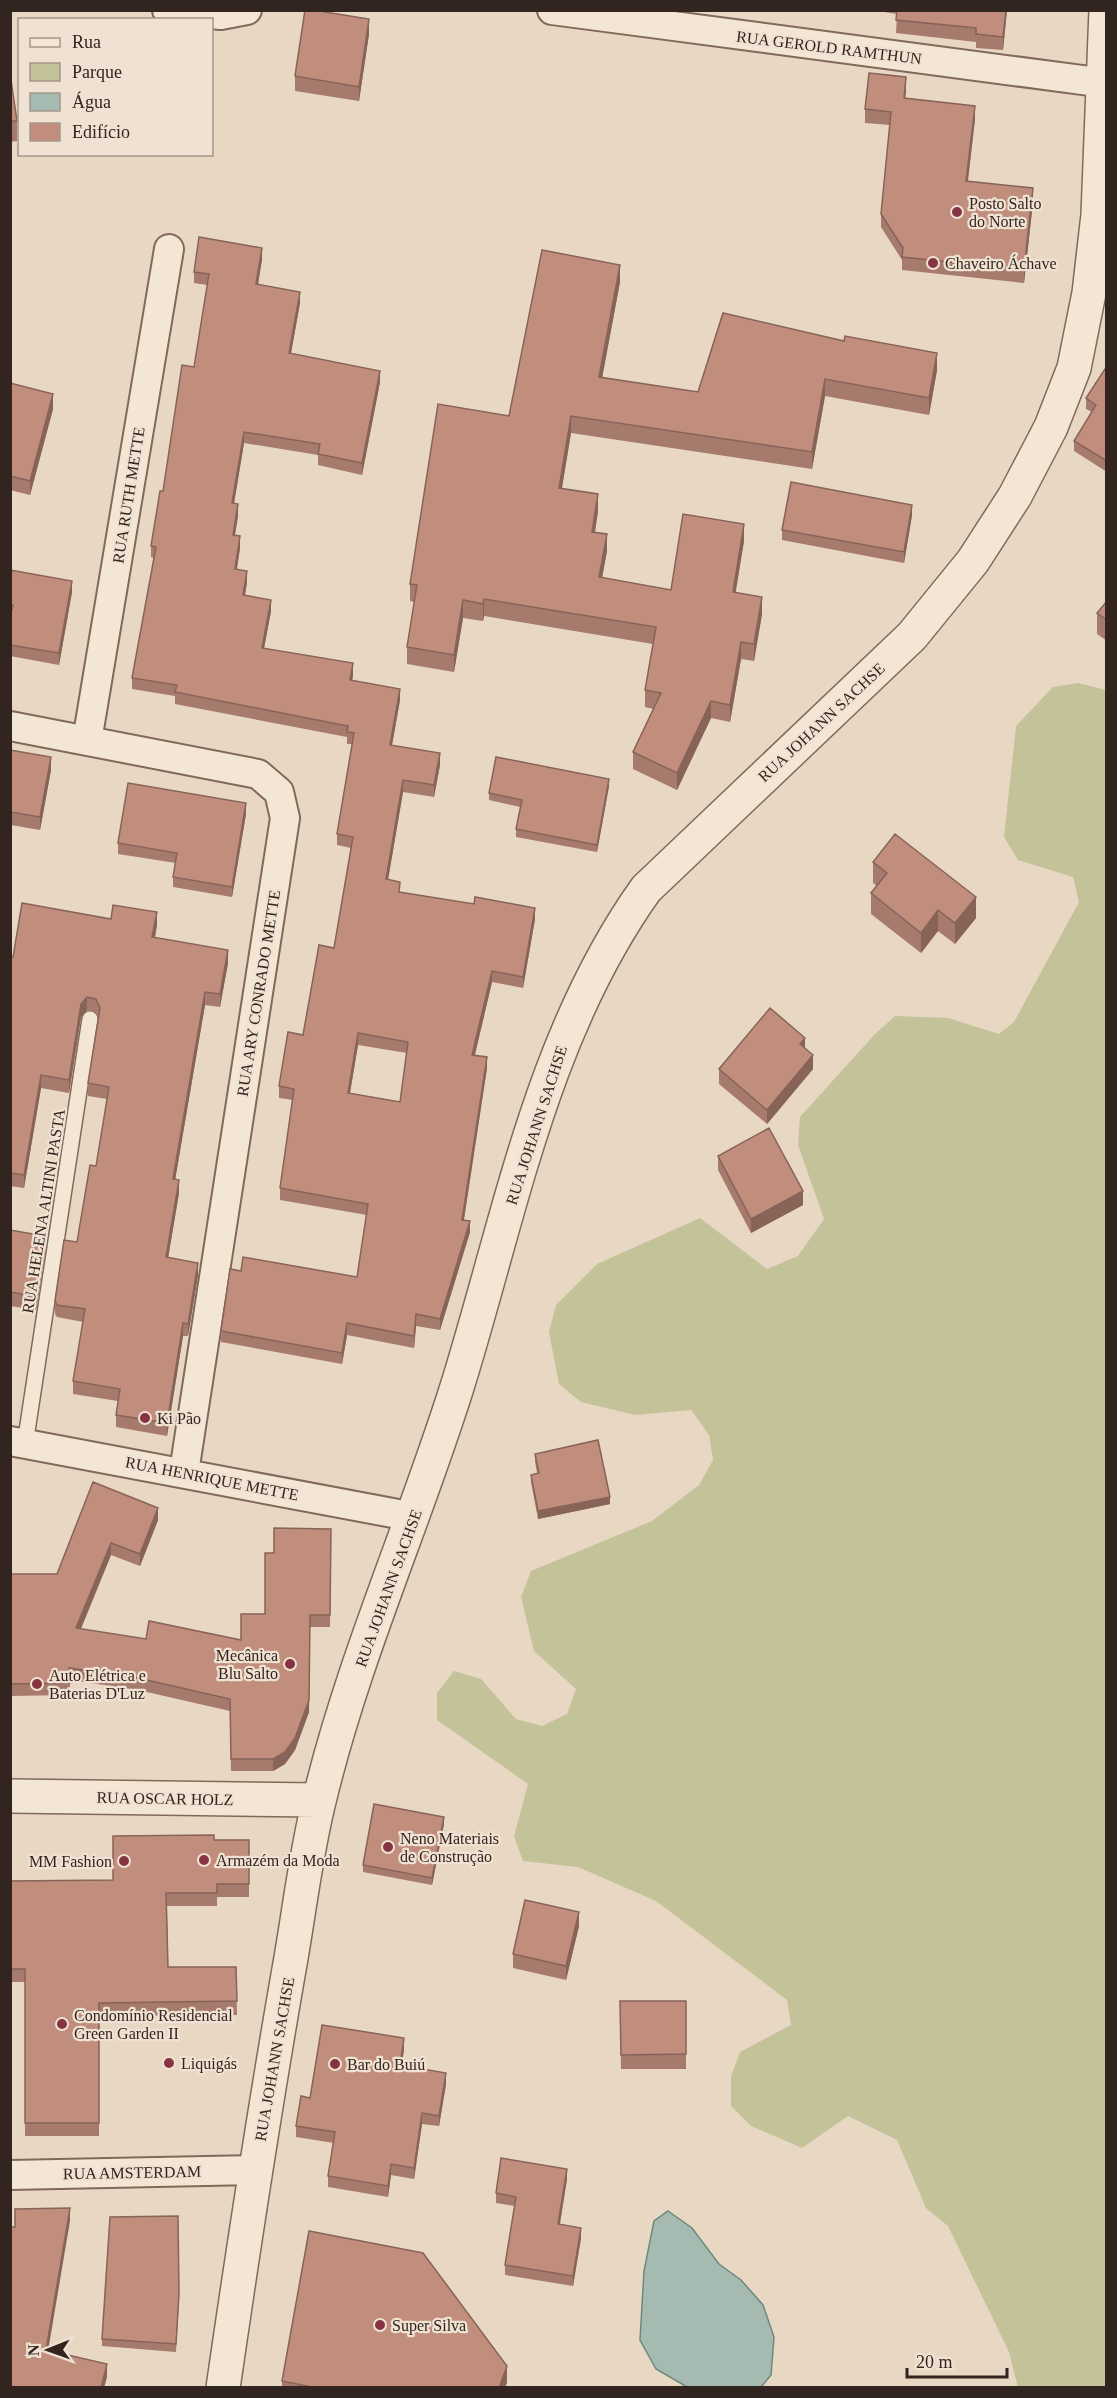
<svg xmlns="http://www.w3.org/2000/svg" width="1117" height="2398" font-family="Georgia,serif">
	<rect width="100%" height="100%" fill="#e8d7c3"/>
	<path fill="#c4c299" d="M1078,683l28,7v1697l-88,1 -9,-36 -61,-126 -22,-18 -29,-68 -49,-24 -46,32 -51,-22 -20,-20v-29l9,-25 51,-27 -4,-25 -131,-99 -78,-34 -55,-6 -9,-25 14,-52 -91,-64v-27l17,-22 27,8 35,40 26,7 25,-12 9,-25 -42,-38 -13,-54 10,-26 121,-50 47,-36 14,-25 -4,-25 -18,-25 -56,5 -54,-13 -22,-18 -10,-52 7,-27 41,-41 103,-46 67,51 31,-13 26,-37 -26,-74 2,-28 75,-83 20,-18 53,2 51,16 15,-12 65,-120 -6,-25 -55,-17 -14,-23 12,-111 37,-39z"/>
	<path fill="#a5bbb1" stroke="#6d887d" stroke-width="1.5" d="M668,2211l24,17 27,36 22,16 22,25 11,32 -3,38 -10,12h-74l-31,-18 -16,-29 4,-69 10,-50z"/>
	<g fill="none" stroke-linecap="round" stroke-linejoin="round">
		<g stroke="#80695c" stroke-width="18">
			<path id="service" d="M25,1444l65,-425"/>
		</g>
		<g stroke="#80695c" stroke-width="32">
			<path id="minor" d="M167,10l54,5 26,-5
				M552,10l553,73
				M10,726l248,48 21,18 6,26 -101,654
				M87,741l82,-492
				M10,1441l404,76
				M10,2175l245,-5"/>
		</g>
		<g stroke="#80695c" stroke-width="36">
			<path id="tertiary" d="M10,1796l309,4
				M223,2388c20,-138 41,-275 65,-413 11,-59 17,-120 32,-178 34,-140 94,-273 137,-410 53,-170 84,-351 189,-498l266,-253 61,-75 42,-65 36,-69 23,-59 15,-75 9,-78 8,-205"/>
		</g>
		<use href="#service" stroke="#f4e6d5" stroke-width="15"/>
		<use href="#minor" stroke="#f4e6d5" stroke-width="28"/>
		<use href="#tertiary" stroke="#f4e6d5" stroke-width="33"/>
	</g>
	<path fill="#a67a6c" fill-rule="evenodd" d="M871,10h136l-4,40 -27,-2v-6l-80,-9 1,-19z
		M369,34l-10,67 -64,-10v-15z
		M10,73l7,48v20l-7,1z
		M906,90l-1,8 70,21 -7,62 65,21 -9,81 -122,-13v-10l-21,-33v-13l9,-89 -25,-2v-14z
		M262,259l-4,26 42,18 -9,50 89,29 -18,93 -44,-10v-10l-74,-12 -10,61 4,12 -3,19 5,13 -3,21 10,13 -2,14 26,15 -7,37 89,27 -1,5 48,20 -8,45 48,20 -6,32 -31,-5 -15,88 12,12 135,27 -12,69 -31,-6 -17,73 12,13 -23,152 6,12 -30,98 -24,-4 -2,22 -67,-13 -5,29 -121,-22v-11l20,-60 116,6 10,-62 -87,-15v-12l13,-88 -14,-2v-12l24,-51 31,-87 17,-100 -14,-3v-11l15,-90h-5v-7l-172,-33v-8l-43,-7v-11l22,-120 -3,-1v-11l12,-55 31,-124 13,-82 -13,-2v-11zM358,1045l49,8 -7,49 -50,-9z
		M620,282l-18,96 96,14 25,-79 214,57 -8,45 -104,-19 -13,73 -241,-36 -9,55 36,23 -3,22 12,18 -5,27 69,12 73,-49 -9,51 27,22 -8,47 -13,-2 -11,63 -19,-4 -34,72 -44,-21v-17l21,-43 -9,-2v-17l8,-46 -169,-28 -1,5 -20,-3 -9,54 -47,-8v-17l7,-45 -4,-1v-17l99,-168z
		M1107,366v106l-33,-21v-10l18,-29 -6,-3v-11z
		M10,383l43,26 -23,86 -20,-5z
		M912,515l-8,48 -122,-23v-10z
		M10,570l62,22 -13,73 -49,-9z
		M1107,601v40l-10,-7v-21z
		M10,750l41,20 -11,60 -29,-5 -1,5z
		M609,786l-12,66 -81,-15v-8l4,-22 -31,-7v-7z
		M246,814l-14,83 -59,-10v-10l3,-14 -58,-9v-11z
		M873,862l103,56 -21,26 -17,-13 -17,22 -50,-39v-21l6,-7 -4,-3z
		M111,919l46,6 -2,13 73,25 -8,44 -15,-2 -30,175 4,13 -11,65 30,17 -10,61h-5l-16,100 -51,-9v-12l2,-14 -45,-7v-13l10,-59 -26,-5 -2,-3v-13l22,-59 19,-76 11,-67 -19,-3v-13l10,-66 -2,-5 -9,-2 -6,7 -12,76 -28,-5 -17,100 -14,-2v-229h3z
		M805,1048l8,21 -46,55 -48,-40v-15z
		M718,1156l85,49 -52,28 -33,-63z
		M10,1230l35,20 -9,60 -26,-4z
		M535,1454l75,50 -72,15 -7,-37v-7l6,-2 -2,-12z
		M93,1482l65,38 -18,46 -29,-11 -30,74 65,10 95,1 24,-26 9,-61 57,-24 -1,98h-20l-1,85 -14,38 -10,14 -12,7h-42l-1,-60 -92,-21 -68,-10v15l-60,1v-122h47z
		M444,1824l-12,61 -69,-13v-7z
		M214,1840h35v57h-32v9h-50l1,61h68l1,48 -138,1v120h-74v-154h-15v-101l103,-1z
		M579,1926l-13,54 -53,-12v-14z
		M620,2001h66v68h-65z
		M404,2049l-2,17 44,18 -7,42 -17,-2 -8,55 -23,-4 -3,22 -60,-10v-11l6,-33 -38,-6v-11l14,-28z
		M567,2179l-7,45 21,14 -8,48 -68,-11v-10l10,-59 -19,-3v-10z
		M179,2301l-3,51 -74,-6v-7z
		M282,2381l225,1 -2,6h-223z"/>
	<path fill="#876358" d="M1006,10h1l-4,40v-13z
		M369,19v15l-10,67v-14z
		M906,77v13l-2,21v-13z
		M975,106v13l-9,76v-14z
		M1033,188v14l-9,81v-13z
		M262,248v11l-6,37v-12z
		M620,265v17l-21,112v-17z
		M300,292v11l-11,61v-11z
		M937,353v17l-8,45v-17z
		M380,371v11l-18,93v-12z
		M825,379v17l-13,73v-17z
		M53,394v15l-23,86v-14z
		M571,416v17l-12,72v-17z
		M244,432v11l-12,72v-12z
		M598,494v17l-6,38v-17z
		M238,504v12l-5,30v-11z
		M912,505v10l-8,48v-11z
		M744,524v17l-11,68v-17z
		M607,534v17l-8,43v-17z
		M240,536v12l-5,32v-11z
		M247,571v11l-4,25v-12z
		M72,581v11l-13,73v-12z
		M762,597v17l-8,47v-17z
		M484,599v17l-1,5v-17z
		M271,600v11l-9,48v-11z
		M463,600v18l-9,54v-17z
		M741,642v17l-11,63v-17z
		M353,663v12l-3,17v-12z
		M400,689v11l-10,56v-11z
		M711,701v17l-34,72v-17z
		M440,753v12l-6,32v-12z
		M51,757v13l-11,60v-13z
		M609,779v7l-12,66v-7z
		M403,780v12l-17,99v-12z
		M246,803v11l-14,83v-10z
		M976,897v21l-21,26v-21z
		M535,908v11l-12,69v-11z
		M938,910v21l-17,22v-20z
		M157,912v13l-5,25v-13z
		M228,950v13l-8,44v-13z
		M492,971v11l-20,84v-11z
		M205,992v13l-32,187v-13z
		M87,997v13l-6,7 -12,76v-13l12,-76z
		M358,1033v12l-10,59v-11z
		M805,1038v14l-5,-8z
		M813,1055v14l-46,55v-14z
		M487,1057v11l-25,163v-11z
		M41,1075v13l-17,100v-13z
		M179,1180v13l-13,77v-13z
		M803,1191v14l-52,28v-14z
		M470,1221v11l-30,98v-11z
		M45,1236v14l-9,60v-14z
		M198,1263v12l-10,61v-12z
		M416,1314v12l-2,22v-12z
		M183,1323v13l-16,100v-13z
		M347,1323v12l-5,29v-11z
		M610,1497v7l-72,15v-8z
		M158,1508v12l-18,46v-12z
		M111,1543v12l-35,85v-12z
		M310,1615l-1,97 -14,38 -10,14 -12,7v-12z
		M444,1817v7l-12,61v-7z
		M579,1912v14l-13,54v-14z
		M404,2038v11l-4,27v-11z
		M446,2073v11l-7,42v-10z
		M422,2113v11l-8,55v-11z
		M391,2164v11l-3,22v-11z
		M567,2169v10l-9,55v-10z
		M70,2208v13l-24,142v-13z
		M581,2228v10l-8,48v-10z
		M107,2364v13l-3,11h-3z
		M507,2366v16l-2,6h-6z"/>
	<path fill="#c18e7e" stroke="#876358" stroke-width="1.5" fill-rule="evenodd" d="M305,10h8l56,9 -10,68 -64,-11z
		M897,10h109l-3,27 -27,-3v-6l-80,-8z
		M10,73l7,48h-7z
		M869,73l37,4 -2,21 71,8 -9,75 67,7 -9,82 -122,-13 1,-9 -22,-34 10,-102 -26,-3z
		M199,237l63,11 -6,36 44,8 -11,61 91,18 -18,92 -44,-9 2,-10 -76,-12 -12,71 6,1 -5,31 7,1 -5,33 12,2 -4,24 28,5 -9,48 91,15 -3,17 50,9 -10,56 50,8 -6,32 -31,-5 -17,99 14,3 -1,10 75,12 1,-7 60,11 -12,69 -31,-6 -20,84 15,2 -25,163 8,1 -30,98 -24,-5 -2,22 -67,-13 -5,30 -121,-22 9,-62 11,2 2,-14 114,20 11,-73 -88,-16 14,-99 -15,-3 9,-54 15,3 16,-90 15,3 19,-111 -16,-3 17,-101 -7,-1 1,-6 -173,-34 2,-7 -45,-7 24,-131 -5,-1 9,-55h3l19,-126 12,2 15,-93 -15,-2zM358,1033l50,9 -8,60 -52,-9z
		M542,250l78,15 -21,112 99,15 25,-79 121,28 1,-5 92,17 -8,45 -104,-19 -13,73 -241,-36 -12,72 39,6 -6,38 15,2 -8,43 72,13 12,-76 61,10 -11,68 29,5 -8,47 -13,-2 -11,63 -19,-4 -34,72 -44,-21 28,-59 -16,-3 11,-63 -172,-28 -1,5 -20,-4 -9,55 -47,-8 10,-62 -7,-1 28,-180 71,12z
		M1107,366v95l-33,-20 22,-36 -10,-7z
		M10,383l43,11 -23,87 -20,-5z
		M791,482l121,23 -8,47 -122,-22z
		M10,570l62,11 -13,72 -49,-8v-28l3,-12h-3z
		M1107,601v19l-10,-7z
		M10,750l41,7 -11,60 -29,-5 -1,5z
		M496,757l113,22 -12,66 -81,-16 6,-29 -33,-7z
		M128,783l118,20 -14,84 -59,-10 4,-24 -59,-10z
		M895,834l81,63 -21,26 -17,-13 -17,23 -50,-40 16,-20 -14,-11z
		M22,903l89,16 2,-14 44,7 -5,25 76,13 -8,44 -15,-2 -32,187 6,1 -13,77 32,6 -10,61 -5,-1 -16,100 -51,-8 4,-26 -47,-8 12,-72 -28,-4 -2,-4 9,-61 13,2 13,-77 6,1 13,-79 -21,-4 12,-75 -4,-9 -9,-2 -6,7 -12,76 -28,-5 -17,100 -14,-2v-216h3z
		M770,1008l35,30 -5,6 13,11 -46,55 -48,-41z
		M769,1128l34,63 -52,28 -33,-63z
		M10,1230l35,6 -9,60 -26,-4z
		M598,1440l12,57 -72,14 -7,-36 8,-2 -4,-19z
		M93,1482l65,26 -18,46 -29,-11 -35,85 70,11 3,-18 92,19v-26h24v-61h9v-25l57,1 -1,86h-20l-1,85 -14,38 -10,14 -12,7h-42l-1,-60 -92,-21 -69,-10 1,15 -60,1v-110h47z
		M374,1804l70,13 -12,61 -69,-13z
		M214,1835v5h35v44h-32v9h-51l2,74h68l1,34 -138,2v120h-74v-154h-15v-88l103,-1v-44z
		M525,1900l54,12 -13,54 -53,-12z
		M620,2001h66v53l-65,1z
		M322,2025l82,13 -4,27 46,8 -7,43 -17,-3 -8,55 -23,-4 -3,22 -60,-10 7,-44 -39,-6 5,-30 9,2z
		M501,2158l66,11 -9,55 23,4 -8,48 -68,-11 11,-68 -20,-4z
		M70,2208l-24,142 61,14 -6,24h-91v-161h5v-18z
		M178,2216l1,77 -3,51 -74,-5 8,-122z
		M309,2231l114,22 84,113 -8,22h-182l-35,-7z"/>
	<g fill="#873442" stroke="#f0e2d2" stroke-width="2">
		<circle cx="957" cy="212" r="6"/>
		<circle cx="933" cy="263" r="6"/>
		<circle cx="145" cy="1418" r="6"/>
		<circle cx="290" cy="1664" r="6"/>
		<circle cx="37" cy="1684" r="6"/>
		<circle cx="388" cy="1847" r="6"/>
		<circle cx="204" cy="1860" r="6"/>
		<circle cx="124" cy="1861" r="6"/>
		<circle cx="62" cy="2024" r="6"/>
		<circle cx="169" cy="2063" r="6"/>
		<circle cx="335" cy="2064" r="6"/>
		<circle cx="380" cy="2325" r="6"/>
	</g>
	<g text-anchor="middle" stroke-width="4.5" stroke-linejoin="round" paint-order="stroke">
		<g font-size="16" fill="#32241e" stroke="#f0e2d2">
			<text transform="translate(829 47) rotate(7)" y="6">RUA GEROLD RAMTHUN</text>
			<text transform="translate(128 495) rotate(-81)" y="6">RUA RUTH METTE</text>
			<text transform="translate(821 722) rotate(-43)" y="6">RUA JOHANN SACHSE</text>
			<text transform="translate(258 993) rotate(-81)" y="6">RUA ARY CONRADO METTE</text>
			<text transform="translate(536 1125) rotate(-72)" y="6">RUA JOHANN SACHSE</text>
			<text transform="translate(43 1211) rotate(-81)" y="6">RUA HELENA ALTINI PASTA</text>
			<text transform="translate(212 1478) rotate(11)" y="6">RUA HENRIQUE METTE</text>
			<text transform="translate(388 1588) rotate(-70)" y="6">RUA JOHANN SACHSE</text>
			<text transform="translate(165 1798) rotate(1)" y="6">RUA OSCAR HOLZ</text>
			<text transform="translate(274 2059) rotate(-80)" y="6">RUA JOHANN SACHSE</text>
			<text transform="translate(132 2172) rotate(-1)" y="6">RUA AMSTERDAM</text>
		</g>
		<g font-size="16" fill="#32241e" stroke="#f0e2d2" text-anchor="start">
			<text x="969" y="209">Posto Salto<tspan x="969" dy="18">do Norte</tspan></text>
			<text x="945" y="269">Chaveiro Áchave</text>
			<text x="157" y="1424">Ki Pão</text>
			<text x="278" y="1661" text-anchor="end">Mecânica<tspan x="278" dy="18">Blu Salto</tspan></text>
			<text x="49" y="1681">Auto Elétrica e<tspan x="49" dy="18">Baterias D'Luz</tspan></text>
			<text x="400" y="1844">Neno Materiais<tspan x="400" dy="18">de Construção</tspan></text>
			<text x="216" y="1866">Armazém da Moda</text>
			<text x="112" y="1867" text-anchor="end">MM Fashion</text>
			<text x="74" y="2021">Condomínio Residencial<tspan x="74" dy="18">Green Garden II</tspan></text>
			<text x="181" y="2069">Liquigás</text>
			<text x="347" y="2070">Bar do Buiú</text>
			<text x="392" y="2331">Super Silva</text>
		</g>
	</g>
	<rect width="1117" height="2398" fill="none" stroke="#32241e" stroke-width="24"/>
	<rect x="18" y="18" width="195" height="138" fill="#f0e2d2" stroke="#a4968a" stroke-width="1.5"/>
	<rect x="30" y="38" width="30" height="9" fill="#f4e6d5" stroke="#a4968a" stroke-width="1.5"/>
	<text x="72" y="48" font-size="18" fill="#32241e">Rua</text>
	<rect x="30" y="63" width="30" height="18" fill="#c4c299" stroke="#a4968a" stroke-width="1.5"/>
	<text x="72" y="78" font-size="18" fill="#32241e">Parque</text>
	<rect x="30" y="93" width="30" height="18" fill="#a5bbb1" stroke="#a4968a" stroke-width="1.5"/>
	<text x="72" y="108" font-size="18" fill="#32241e">Água</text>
	<rect x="30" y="123" width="30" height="18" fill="#c18e7e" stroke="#a4968a" stroke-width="1.5"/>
	<text x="72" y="138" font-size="18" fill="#32241e">Edifício</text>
	<g transform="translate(48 2350) rotate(269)" stroke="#f0e2d2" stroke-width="4.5" paint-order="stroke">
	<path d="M0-4.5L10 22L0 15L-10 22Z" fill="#32241e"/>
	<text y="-9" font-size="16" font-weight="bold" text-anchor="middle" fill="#32241e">N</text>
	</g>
	<path d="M907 2368v9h100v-9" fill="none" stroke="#32241e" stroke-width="3"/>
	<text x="916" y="2368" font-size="18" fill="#32241e" stroke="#f0e2d2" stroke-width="4.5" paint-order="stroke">20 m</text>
</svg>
